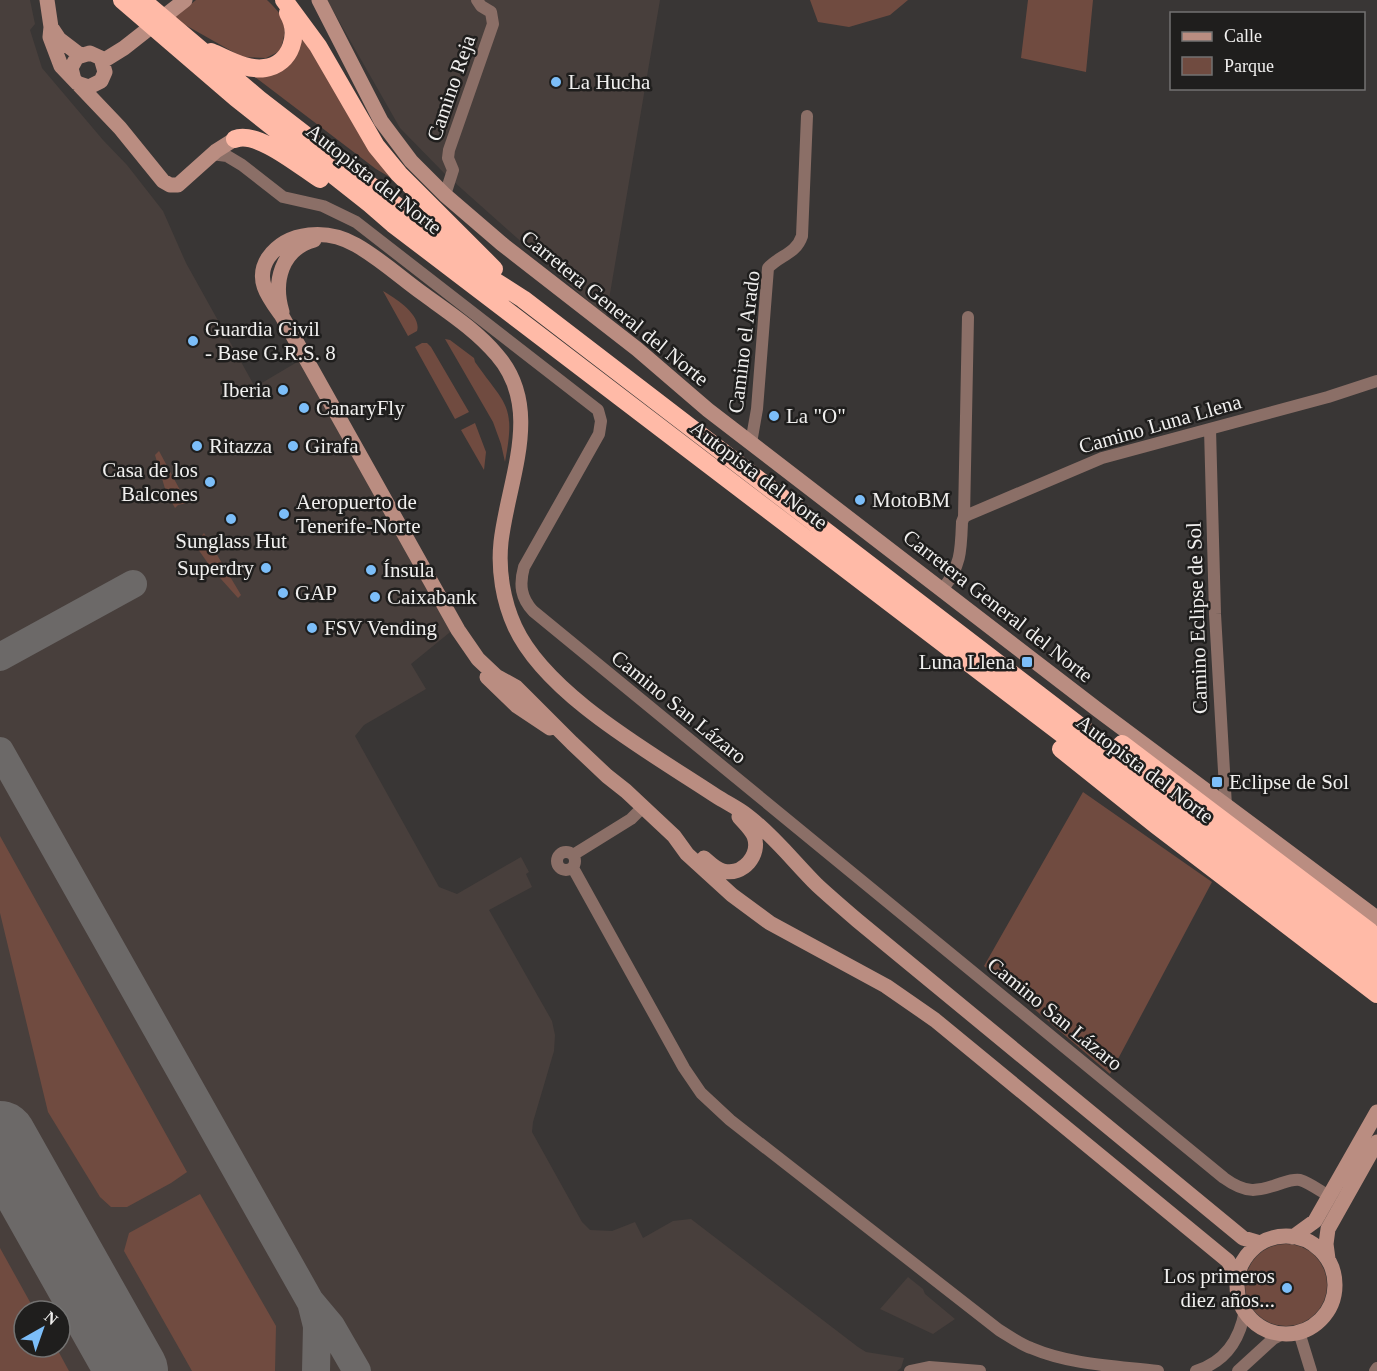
<svg xmlns="http://www.w3.org/2000/svg" width="1377" height="1371" font-family="Georgia,serif">
	<rect width="100%" height="100%" fill="#393635"/>
	<path fill="#483f3c" fill-rule="evenodd" d="M0,0h30l5,24 -5,6 12,38 61,72 24,25 36,46 23,52 69,124 54,-32 151,269 -49,40 15,25 -62,36 -9,11 84,151 18,7 64,-37 8,15 -3,2 6,13 -43,23 63,111 3,14 -1,16 -21,71 -1,10 50,90 8,8 22,1 23,-9 8,16 30,-17 18,-2 167,128 8,5 38,6 -3,10 -4,3h-897zM24,1311h36v36h-36z
		M327,0h333l-54,317 -162,-144 -44,-45z
		M908,1277l15,12 2,5 30,25 -22,15 -53,-25z"/>
	<path fill="#704b40" d="M196,0h71c20,19 21,25 13,51l-14,7 -24,-1 -69,-39z
		M810,0h98l-18,15 -41,12 -31,-5z
		M1028,0h65l-7,72 -65,-14z
		M301,33l97,149 -22,-13 -125,-95h22z
		M383,291c12,7 39,24 34,40l-9,5z
		M445,339l5,1 24,18 1,4c31,44 41,42 30,100l-4,-18 -8,-22z
		M422,343h5l4,4 38,65 -14,7 -40,-72z
		M475,423l11,29 -2,18 -23,-40z
		M159,451l28,52 -9,2 -3,3 -9,-16 -11,-37z
		M204,533l37,62 -3,3 -26,-29 -19,-27 7,-4z
		M1083,792l129,90 -102,192 -126,-108z
		M0,836l187,336 -16,11 -44,24h-16l-11,-10 -52,-85 -48,-199z
		M200,1194l76,132 -1,45h-83l-68,-120 5,-18z
		M1245 1285a41 41 0 1 1 82 0a41 41 0 1 1-82 0Z
		M0,1248l35,63h-11v36h32l13,24h-69z"/>
	<g fill="none" stroke-linecap="round" stroke-linejoin="round">
		<path stroke="#6c6968" stroke-width="28" d="M0,657l133,-73
			M0,751l310,550 21,25 26,45
			M311,1302l6,24 -1,45"/>
		<path stroke="#6c6968" stroke-width="72" d="M0,1137l132,234"/>
		<path stroke="#8b6f67" stroke-width="12" d="M212,154l15,2 15,9 41,32 40,9 33,16 242,188 3,11 -2,13 -75,133c-5,18 -3,31 9,44l691,567c22,16 33,14 58,5 6,-2 12,-4 18,-3 10,3 20,11 29,16
			M445,195l8,-25 -5,-12 1,-8 44,-126 -2,-12 -10,-6 -4,-6
			M1210,429l5,185 11,192
			M751,443l6,-34 11,-141c12,-13 28,-14 34,-32l5,-120
			M964,517l4,-200
			M943,589c18,-24 18,-38 19,-67l2,-5 6,-3 132,-56 226,-61 49,-16
			M557 861a9 9 0 1 1 18 0a9 9 0 1 1-18 0Z
			M573,855l58,-36 12,-12
			M573,868l111,200 17,25 29,27 269,210c10,6 21,14 32,18 40,17 85,18 127,23
			M1299,1332l12,39
			M910,1371l19,-4 51,4
			M1196,1371c29,-9 44,-31 49,-61
			M1238,1371l35,-32 10,-5
			M1375,1371l2,-3"/>
		<path stroke="#ba8d81" stroke-width="15" d="M47,0l4,27 -1,10 11,29 59,62 43,53 7,4h8l38,-34 19,-12
			M319,0l62,121 30,40 34,34 57,49 135,105 71,61 390,300 279,208
			M51,27l8,12 21,16
			M103,61l21,-13 61,-48
			M74,80l-3,-12 6,-11 13,-4 11,5 4,14 -4,9 -12,6 -12,-4
			M278,309l180,321 20,29 18,17 20,11 56,56 35,33 19,15 48,45 13,18 45,41 38,28 116,63 49,34 293,241 10,17
			M282,312c-9,-30 -1,-63 32,-72
			M282,316c-13,-18 -28,-36 -14,-58 20,-28 60,-29 88,-13 23,13 44,32 66,48 26,19 54,37 75,62 47,54 11,125 4,187 -3,28 2,59 14,85 32,69 138,127 201,169 11,7 22,12 32,20 26,20 46,46 69,69 13,12 27,24 41,36l385,317 17,5
			M487,677l30,29 33,22
			M704,858c6,5 11,11 19,13 20,5 38,-16 31,-35 -4,-8 -10,-13 -15,-19
			M1237 1285a49 49 0 1 1 98 0a49 49 0 1 1-98 0Z
			M1293,1237l22,-16 62,-109
			M1328,1259l-2,-15 2,-15 49,-87"/>
		<path stroke="#ffbaa7" stroke-width="18" d="M122,0l114,98 134,106 23,20 984,750
			M142,0l117,99 231,179 33,21 854,655
			M284,0l34,46 58,100 23,28 95,95
			M211,52c17,7 36,19 54,16 27,-4 35,-35 23,-55
			M235,139c22,-9 66,28 85,40
			M1122,744l255,193
			M1061,749l95,76 221,169"/>
	</g>
	<g fill="#7cbef9" stroke="#1f1e1d" stroke-width="2">
		<circle cx="556" cy="82" r="6"/>
		<circle cx="193" cy="341" r="6"/>
		<circle cx="283" cy="390" r="6"/>
		<circle cx="304" cy="408" r="6"/>
		<circle cx="774" cy="416" r="6"/>
		<circle cx="197" cy="446" r="6"/>
		<circle cx="293" cy="446" r="6"/>
		<circle cx="210" cy="482" r="6"/>
		<circle cx="860" cy="500" r="6"/>
		<circle cx="284" cy="514" r="6"/>
		<circle cx="231" cy="519" r="6"/>
		<circle cx="266" cy="568" r="6"/>
		<circle cx="371" cy="570" r="6"/>
		<circle cx="283" cy="593" r="6"/>
		<circle cx="375" cy="597" r="6"/>
		<circle cx="312" cy="628" r="6"/>
		<rect x="1021" y="656" width="12" height="12" rx="3"/>
		<rect x="1211" y="776" width="12" height="12" rx="3"/>
		<circle cx="1287" cy="1288" r="6"/>
	</g>
	<g text-anchor="middle" stroke-width="5" stroke-linejoin="round" paint-order="stroke">
		<g font-size="21" fill="#f0efee" stroke="#1f1e1d" text-anchor="start">
			<text x="568" y="89">La Hucha</text>
			<text x="205" y="336">Guardia Civil<tspan x="205" dy="24">- Base G.R.S. 8</tspan></text>
			<text x="271" y="397" text-anchor="end">Iberia</text>
			<text x="316" y="415">CanaryFly</text>
			<text x="786" y="423">La "O"</text>
			<text x="209" y="453">Ritazza</text>
			<text x="305" y="453">Girafa</text>
			<text x="198" y="477" text-anchor="end">Casa de los<tspan x="198" dy="24">Balcones</tspan></text>
			<text x="872" y="507">MotoBM</text>
			<text x="296" y="509">Aeropuerto de<tspan x="296" dy="24">Tenerife-Norte</tspan></text>
			<text x="231" y="548" text-anchor="middle">Sunglass Hut</text>
			<text x="254" y="575" text-anchor="end">Superdry</text>
			<text x="383" y="577">Ínsula</text>
			<text x="295" y="600">GAP</text>
			<text x="387" y="604">Caixabank</text>
			<text x="324" y="635">FSV Vending</text>
			<text x="1015" y="669" text-anchor="end">Luna Llena</text>
			<text x="1229" y="789">Eclipse de Sol</text>
			<text x="1275" y="1283" text-anchor="end">Los primeros<tspan x="1275" dy="24">diez años...</tspan></text>
		</g>
		<g font-size="21" fill="#f0efee" stroke="#1f1e1d">
			<text transform="translate(451 88) rotate(-71)" y="7">Camino Reja</text>
			<text transform="translate(374 179) rotate(38)" y="7">Autopista del Norte</text>
			<text transform="translate(615 308) rotate(39)" y="7">Carretera General del Norte</text>
			<text transform="translate(744 342) rotate(-83)" y="7">Camino el Arado</text>
			<text transform="translate(1160 424) rotate(-16)" y="7">Camino Luna Llena</text>
			<text transform="translate(759 475) rotate(37)" y="7">Autopista del Norte</text>
			<text transform="translate(998 606) rotate(38)" y="7">Carretera General del Norte</text>
			<text transform="translate(1197 618) rotate(-92)" y="7">Camino Eclipse de Sol</text>
			<text transform="translate(679 707) rotate(39)" y="7">Camino San Lázaro</text>
			<text transform="translate(1145 769) rotate(37)" y="7">Autopista del Norte</text>
			<text transform="translate(1055 1014) rotate(39)" y="7">Camino San Lázaro</text>
		</g>
	</g>
	<rect x="1170" y="12" width="195" height="78" fill="#1f1e1d" stroke="#737271" stroke-width="1.5"/>
	<rect x="1182" y="32" width="30" height="9" fill="#ba8d81" stroke="#737271" stroke-width="1.5"/>
	<text x="1224" y="42" font-size="18" fill="#f0efee">Calle</text>
	<rect x="1182" y="57" width="30" height="18" fill="#704b40" stroke="#737271" stroke-width="1.5"/>
	<text x="1224" y="72" font-size="18" fill="#f0efee">Parque</text>
	<g transform="translate(42 1329) rotate(40)"><circle r="28" fill="#1f1e1d" stroke="#737271" stroke-width="1.5"/>
	<path d="M0-4.5L10 22L0 15L-10 22Z" fill="#7cbef9"/>
	<text y="-9" font-size="16" font-weight="bold" text-anchor="middle" fill="#f0efee">N</text>
	</g>
</svg>
